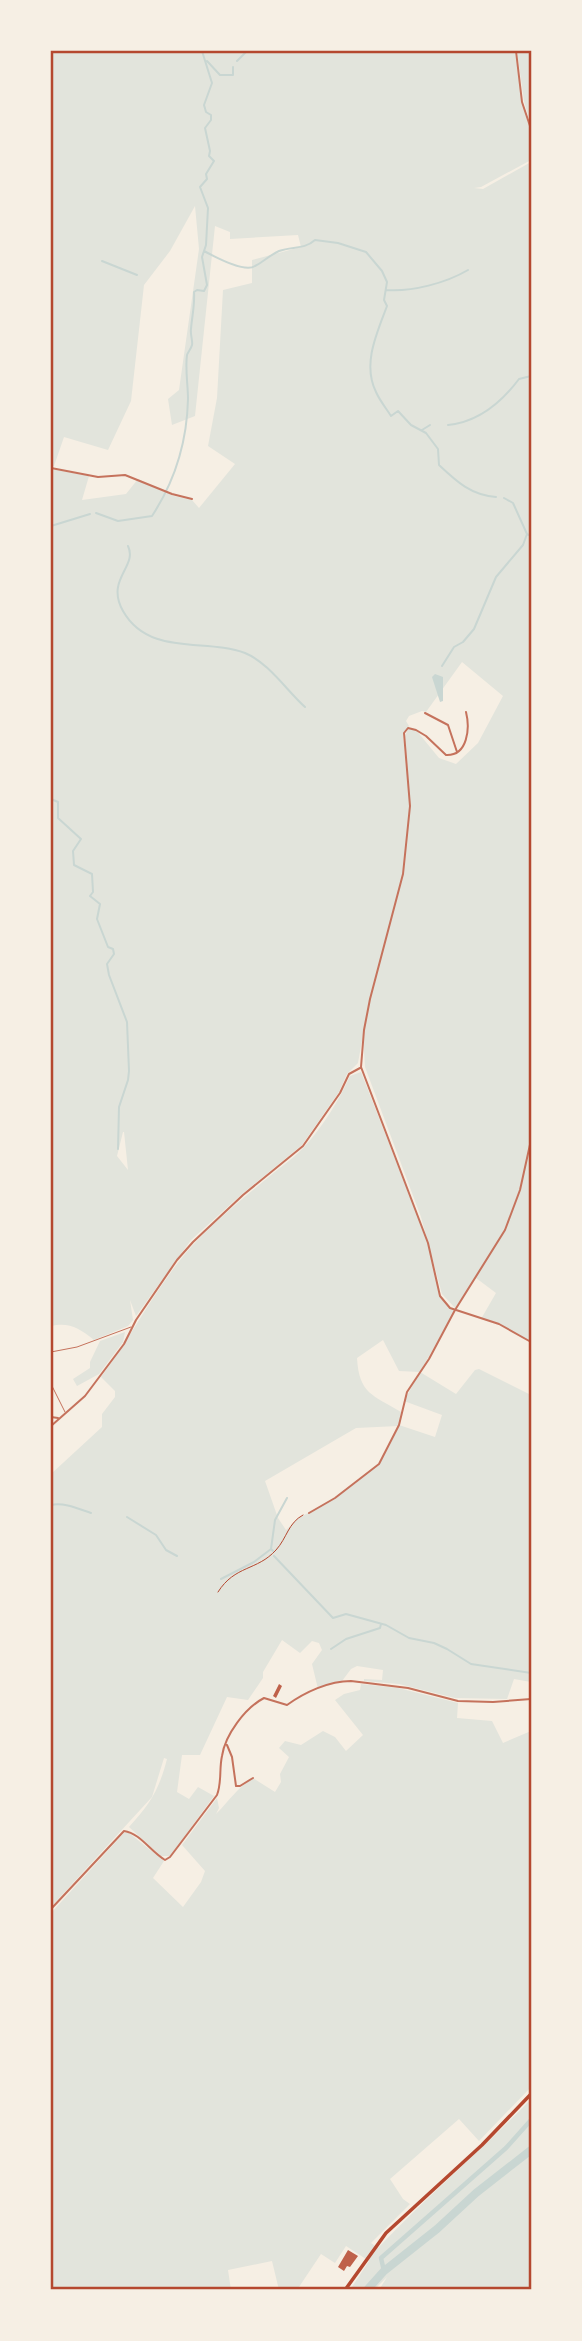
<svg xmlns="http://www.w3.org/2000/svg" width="582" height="2341" font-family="Helvetica,sans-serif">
	<rect width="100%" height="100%" fill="#f6efe4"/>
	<path fill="#e2e4dc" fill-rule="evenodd" d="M51,51h464l7,52 9,29v28l-50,27 -7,1 9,1 48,-27v1180l-32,-18 -18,-5 15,-26 -20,-15 -21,30 -13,-14 -21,-77 -56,-150 -2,-32 -5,28 -11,11 -8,18 -37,53 -60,49 -51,46 -55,76 -6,-16 3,20 -5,6 -34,14c-15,-12 -25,-18 -43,-14v-857l38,7 -7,24 44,-6 12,-15 36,17 18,4 7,8 36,-44 -27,-18 9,-48 6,-108 29,-7v-23l49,-13 -3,-12 -68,4v-7l-15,-6 -20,190 -23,9 -4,-26 11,-9 20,-141 -4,-43 -25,45 -26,34 -13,116 -23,49 -44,-13 -10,29h-3zM462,662l41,34 -25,47 -22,21 -17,-6 -23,-28 -8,-1 -3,7 1,32 -3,-33 6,-9 -3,-5 3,-5 13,-5 4,1zM123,1132h1l4,38 -11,-14z
		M517,51h14v75l-7,-25z
		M361,1072l67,171 12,53 10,12 5,2 -35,62 36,22 19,-24 4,-1 52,26v287l-17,-3 -7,20 -52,-1 -56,-14 -35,-3v-2l18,1 1,-10 -26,-4 -6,3 -9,12 -24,8 -6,-25 10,-14 -3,-7 -7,-2 -12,12 -18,-13 -19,32v6l-15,22 -21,-3 -27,58h-18l-5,37 12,7 9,-12 16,9 -44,60h-9l-32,-29c21,-23 30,-37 38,-68l-3,-1 -12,39 -101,110v-433l51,-47v-13l13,-17v-6l-14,-14c32,-42 55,-91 91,-131 25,-27 55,-51 84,-75 9,-7 20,-15 28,-24 19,-20 35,-47 46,-71zM383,1340l16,31 21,1 -16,29 38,14 -7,22 -36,-12 2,-13c-28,-17 -42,-18 -44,-54zM398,1426l-19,38 -44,34 -38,21 -11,11 -8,-12 -13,-37 91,-53z
		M125,1332l-2,10 -24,32 -22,12 -4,-7 17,-11v-6l10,-21z
		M361,1684l37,4 60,15 -1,15 35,3 11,22 28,-12v356l-52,54 -20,-22 -69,60 13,20 7,5 -39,39 7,5c49,-52 104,-98 153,-149v191h-152l8,-13 -13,13h-24l19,-29 -23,-15 -11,17 -14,-9 -24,36h-18l-7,-29 -44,9 3,20h-180v-377l73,-80h5l35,28 -11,17 30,29 18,-25 4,-11 -23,-26 35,-47 2,10 -3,6c14,-14 20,-25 37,-36l22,14 6,-10 -1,-8 9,-17 -10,-9 6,-7 16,4 22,-14 12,6 11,14 17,-16 -28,-35 9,-6 16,-4z"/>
	<path fill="#c9d6d2" d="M435,674l8,3v24l-3,1 -8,-25z"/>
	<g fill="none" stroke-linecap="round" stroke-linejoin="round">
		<path stroke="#c9d6d2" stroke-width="2" d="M207,61l13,14h13v-8
			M237,61l10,-10
			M204,251c11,6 41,22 51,15 8,-4 15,-11 24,-15 13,-5 25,-1 36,-11l23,3 28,9 16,19 5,11 -3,18 3,6c-10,27 -25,58 -11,86 4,9 10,16 15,24l7,-5 13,14 15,8 12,16 1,16c18,17 32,30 57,32
			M102,261l35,14
			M386,290c26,2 60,-7 82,-20
			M448,425c31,-3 53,-22 71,-46l12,-3
			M422,430l8,-5
			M504,498l9,5 14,31 4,2
			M96,513l22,8 34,-5c23,-35 35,-75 36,-117 0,-14 -3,-30 -1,-44 1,-3 4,-6 5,-10 1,-4 -2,-11 -1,-16 1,-13 4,-24 3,-37l3,-2 7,1 3,-6 -5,-28 4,-12 2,-37 -8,-21 7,-8 -1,-5 8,-13 -5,-5 1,-5 -5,-23 6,-8v-5l-5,-3 -2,-7 8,-22 -10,-32
			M51,526l39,-12
			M128,546c10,21 -23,33 -5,65 26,46 83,27 122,42 24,10 42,38 60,54
			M442,666l12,-19 9,-5 11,-13 22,-52 27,-32 4,-11
			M51,799l7,3v16l23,21 -8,12 1,14 18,9 1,18 -3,4 10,8 -3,15 11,28 5,2 1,5 -7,10 2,11 18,47 2,49 -1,9 -9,27 -1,42
			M51,1505c13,-3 28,4 40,8
			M127,1517l29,18 10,15 11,6
			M271,1549l4,-29 12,-22
			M274,1556l59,62 13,-4 40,11 23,13 25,5 13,6 24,15 60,9
			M221,1579l33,-17 17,-13 2,2
			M331,1649l15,-10 34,-11 1,-4"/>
		<path stroke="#c9d6d2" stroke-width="4.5" d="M384,2271l-3,-13 125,-110 25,-28"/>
		<path stroke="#c9d6d2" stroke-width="8" d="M367,2290l17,-19 53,-42 39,-36 55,-43"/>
	</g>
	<path fill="#bf614a" d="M279,1684l3,2 -6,12 -3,-2z
		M348,2250l10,6 -8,11 -3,-1 -3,5 -6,-4z"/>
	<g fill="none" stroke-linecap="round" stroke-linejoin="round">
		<path stroke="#b5482f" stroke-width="1" d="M218,1592c17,-27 39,-21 58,-42 11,-12 12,-27 27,-35"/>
		<path stroke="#c5725c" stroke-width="1" d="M51,1352l26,-5 54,-20
			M51,1384l14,28"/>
		<path stroke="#c5725c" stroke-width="2" d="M516,51l6,51 9,27
			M51,468l47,9 27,-2 47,19 20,5
			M466,712c4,16 2,44 -20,43l-20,-19 -10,-6 -8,-2 -4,5 6,73 -7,68 -33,125 -6,31 -3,37 67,176 12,53 10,12 49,16 32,18
			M425,713l23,12 9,27
			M51,1417l7,1
			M51,1426l34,-30 39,-52 12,-24 41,-60 16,-18 50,-47 60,-49 37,-53 9,-19 11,-6
			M309,1513l26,-15 44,-34 20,-39 8,-33 22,-33 26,-49 50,-80 15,-40 11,-50
			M227,1745l5,12 4,29h4l13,-8
			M51,1909l73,-78c16,2 27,21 41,29l5,-3 47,-62c5,-13 2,-26 5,-39 3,-21 23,-48 42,-58l23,7c18,-13 42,-24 64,-24l57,7 50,13 35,1 38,-3"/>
		<path stroke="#b5482f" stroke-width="3.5" d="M345,2290l41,-57 96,-88 49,-51"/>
	</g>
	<rect width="582" height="2341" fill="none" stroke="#f6efe4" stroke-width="105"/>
	<rect x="52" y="52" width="478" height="2236" fill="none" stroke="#b5482f" stroke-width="2.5"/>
</svg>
